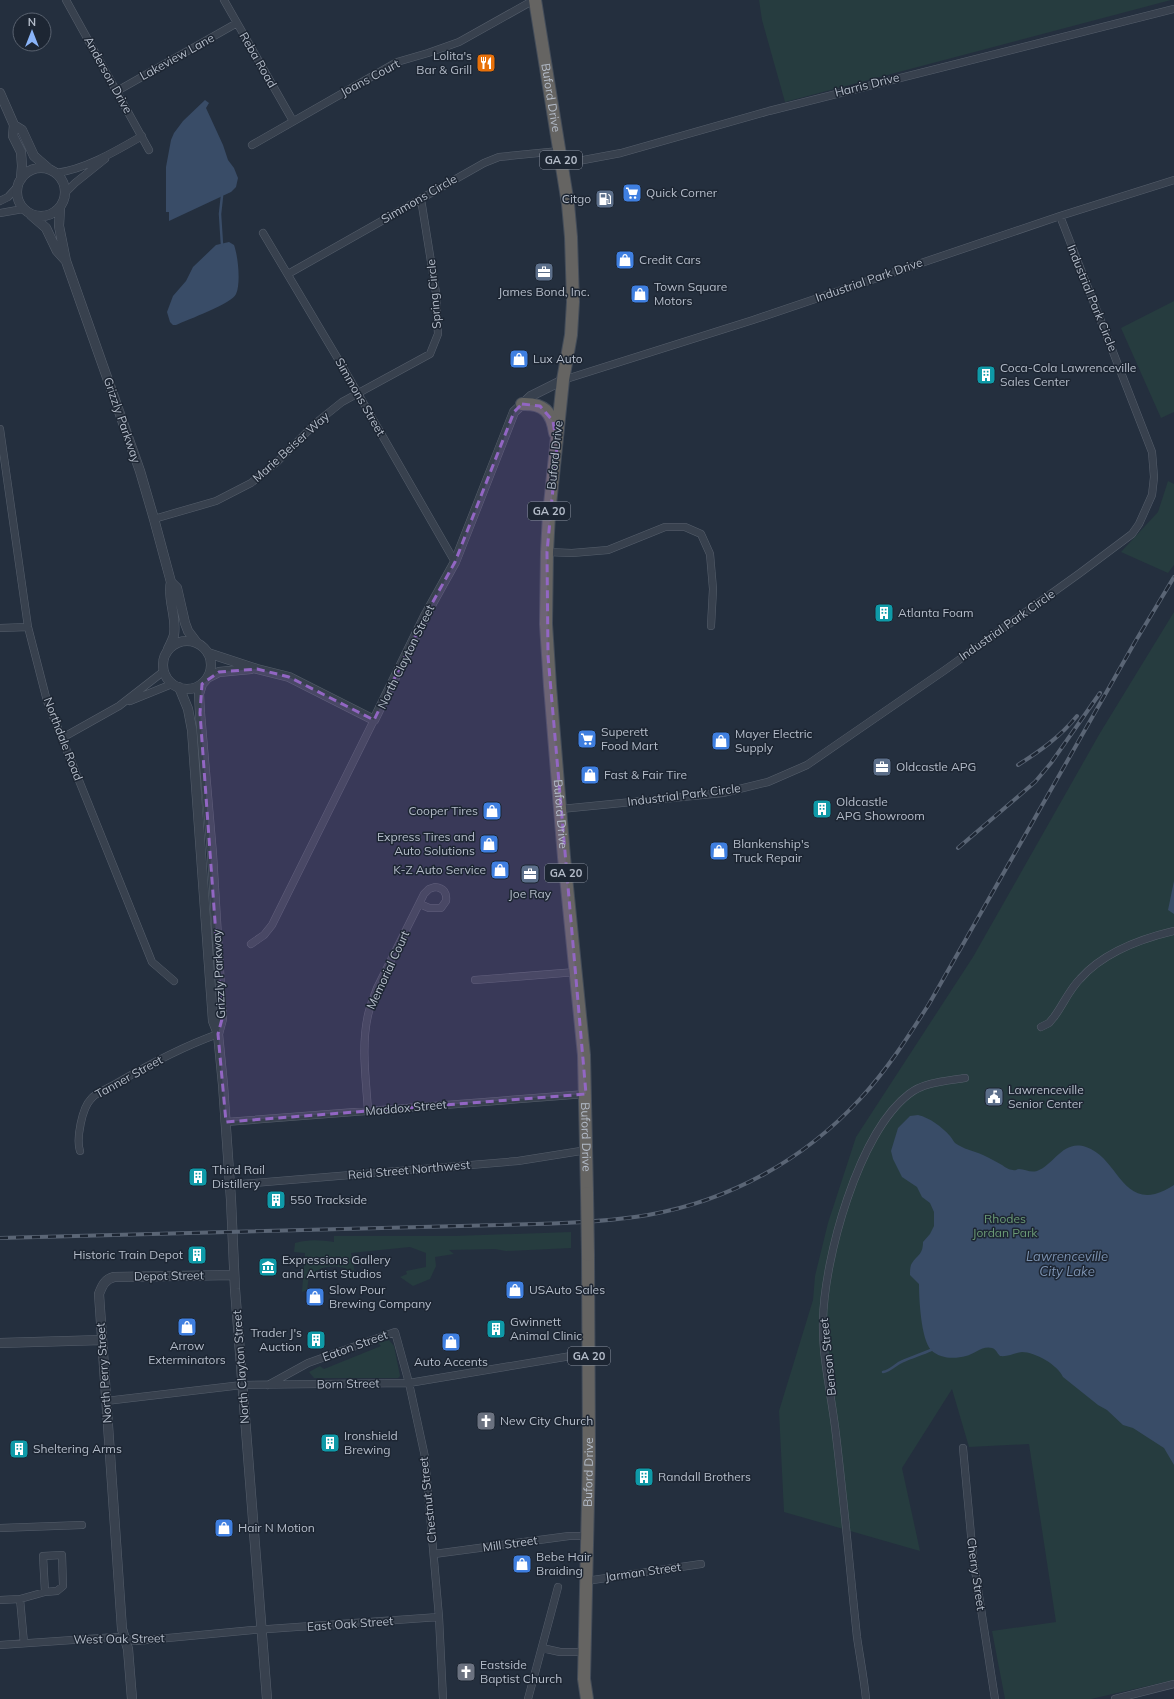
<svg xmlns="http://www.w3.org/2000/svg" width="1174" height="1699" font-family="Mulish,sans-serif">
	<rect width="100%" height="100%" fill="#242f3e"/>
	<path fill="#263c3f" d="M759,0h412l-386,102 -23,-82z
		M1174,301v111l-13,6 -40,-90z
		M1168,481l6,3v81l-6,8 -47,-21 37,-40z
		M1174,612v1068l-83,19h-86l-13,-68 64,-9 -27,-178 -60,3 -17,-58 -50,79 18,83 -136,-39 -5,-101 34,-111 2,-24 13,-53 28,-86 117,-180 127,-224z
		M571,1232v16l-65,3 -11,-2 -46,1 5,4 -19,3 1,9 -6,13 -17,7 -13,-9 7,-3 -1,-3 20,-4v-14l-16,-6 -59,6 5,25 -1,2 -10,-12c-16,-3 -23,-2 -36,8l-2,14 -5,2 3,-39 -11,-1 1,-9c13,-4 26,-3 39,-1v-6h120z
		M389,1340l5,6 6,30 -2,2h-84l-5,-6 11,-6 4,3 57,-23 -3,-3z"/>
	<path fill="#394c67" d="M205,100l4,3 -3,5 17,37 5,15 6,8 4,10 -2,9 -5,5 -62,29v-9h-3v-45l5,-27 3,-7 9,-12z
		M229,242l5,3c4,11 7,38 2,49 -3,9 -49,26 -60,31h-3l-3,-3 -3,-10 6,-16 13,-15 7,-14 23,-22z
		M1174,881v33l-6,-4z
		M918,1115c12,3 23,11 32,21 2,2 3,5 5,7 8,6 19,8 28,12 7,3 13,7 19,10 3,2 7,5 11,5 2,1 4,-1 6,-1 6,0 11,4 18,2 17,-6 26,-32 49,-24 30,10 35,55 69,47 7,-2 13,-5 19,-9v280l-10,-17 -31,-20 -10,-3 -16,-15 -9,-5 -35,-28c-5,-12 -28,-25 -41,-25 -8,1 -14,5 -22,4 -3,-3 -4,-7 -8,-8 -9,-3 -18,6 -26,8 -11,3 -26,3 -35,-6 -10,-11 -12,-51 -12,-66l-9,-9c0,-3 0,-7 1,-10 5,-10 12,-9 12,-23l7,-8 4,-8v-14l-4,-9 -8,-6 -5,-10 -15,-10 -9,-18 -2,-8 7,-23 12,-12z"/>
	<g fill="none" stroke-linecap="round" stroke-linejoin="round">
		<path stroke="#394c67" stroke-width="2.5" d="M222,196l-2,18 2,31
			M883,1372c9,-2 12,-8 20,-11 9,-4 19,-7 28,-11"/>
		<g stroke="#565f6c" stroke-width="8">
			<path id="minor" d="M66,0l83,150
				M224,0l69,121
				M117,91l120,-68
				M252,145l145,-83 31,-9 31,-11 75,-42
				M562,164l59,-11 148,-42 405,-102
				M56,173c30,-4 60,-22 86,-37
				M65,193l10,-10 30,-24
				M0,201l8,-4 10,-11
				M0,213l23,-4
				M263,233l78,131 114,198
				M288,274l196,-111 15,-6 60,-6
				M563,380l190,-60 307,-104 114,-36
				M0,429l28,198 19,74 105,261 22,19
				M154,519l62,-18 35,-18 26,-21 40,-40 25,-20 88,-48 8,-20 -2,-41 -15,-94
				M547,552l25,1 36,-3 57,-23h20l16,7 9,20 3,35 -2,37
				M0,628l28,-1
				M130,701l42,-17
				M62,738l57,-32 45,-35
				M561,809l162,-16 45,-11 39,-17 138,-95 135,-97 52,-39 7,-10 13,-29 2,-18 -2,-25 -92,-236
				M251,944l13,-9 8,-10 102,-205
				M475,980l101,-8
				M1041,1027l8,-4 5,-6c9,-12 15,-27 26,-38 24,-27 60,-40 94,-48
				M368,1111c-2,-32 -7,-65 0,-96 2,-9 6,-18 9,-27l47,-94 5,-5 6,-2c9,1 12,6 11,14l-5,7h-12l-9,-4
				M226,1122l360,-28
				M80,1151c-4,-12 2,-43 11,-52 4,-6 14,-9 21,-13 34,-20 69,-39 106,-52
				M230,1185l288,-24 69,-11
				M268,1385l40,-22 87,-31 14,51 16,74 14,160 4,82
				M106,1401l136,-16 167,-2 180,-30
				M963,1448l10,109 22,142
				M0,1528l82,-3
				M434,1554l135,-18h18
				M586,1581l115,-17
				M20,1599l4,44
				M0,1600l20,-1 25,-7 12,-1 6,-5 -1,-31 -19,1 2,36
				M0,1645l116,-8 20,4 117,-11 186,-13
				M542,1648l18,4h25
				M528,1699l30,-112
				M866,1699c-2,-21 -6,-41 -9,-62 -7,-67 -13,-135 -21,-202 -4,-38 -14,-76 -13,-114 1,-62 35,-188 86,-227 15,-12 38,-13 56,-16
				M1115,1699l59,-15"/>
		</g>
		<g stroke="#565f6c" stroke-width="10">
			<path id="tertiary" d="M0,93l14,32 -1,11 8,16 1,14 -1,13
				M14,125l8,5 12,26 15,13
				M17 192a24 24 0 1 1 48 0a24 24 0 1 1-48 0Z
				M60,208l-1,18 7,35 74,210 14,48 17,63c-4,17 6,34 3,53 -1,4 -4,10 -6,14
				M31,215l15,13 11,23 9,10
				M171,582l6,6 8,35 3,8 9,12
				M163 665a24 24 0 1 1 48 0a24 24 0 1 1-48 0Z
				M208,653l49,16 32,8 85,43 51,-104 30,-54 59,-150 17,-16 32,-16
				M207,678l12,-6 32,-3
				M202,684l-3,10 1,19 12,141 10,165 -4,15
				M179,687l9,22 4,21 21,291 5,13 5,51 8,115 4,89 32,410
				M0,1343l102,-3
				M132,1699l-4,-50 -6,-20 -23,-335c3,-8 6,-15 15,-17l120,-2"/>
		</g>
		<g stroke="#434c59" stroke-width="14">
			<g id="trunk">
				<path id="s1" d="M535,0l33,204 3,33 2,65 -2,33 -8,45 -14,134 -2,38 -1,72 4,62 14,171 20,198 3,138"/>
				<path d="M522,404c22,-1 30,8 33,29"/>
				<path id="s2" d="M587,1699l-3,-20 5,-223 -1,-201"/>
			</g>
		</g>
		<use href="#minor" stroke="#38414e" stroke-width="7"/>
		<use href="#tertiary" stroke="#38414e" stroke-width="9"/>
		<use href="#trunk" stroke="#656462" stroke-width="12"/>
		<g stroke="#5a6575" stroke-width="4">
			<path id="rail" d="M1018,765c22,-14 42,-28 59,-49
				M958,848l77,-66 16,-19 49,-70
				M0,1238l536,-14c38,-1 75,-3 112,-9 81,-14 156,-55 212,-116 27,-29 48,-62 69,-95l206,-362 39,-65"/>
		</g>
		<use href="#rail" stroke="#1d2633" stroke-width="2.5" stroke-dasharray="8" stroke-linecap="butt"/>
		<g stroke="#434c59" stroke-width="14" stroke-linecap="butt">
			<path id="trunk-bridge" d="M587,1193l1,62"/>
		</g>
		<use href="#trunk-bridge" stroke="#656462" stroke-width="12"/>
	</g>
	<path fill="#9266c3" fill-opacity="0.2" stroke="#9266c3" stroke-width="3" stroke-dasharray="8 5" stroke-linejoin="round" d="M522,404l18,2 13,15 4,25 -10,106 1,104 38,438 -360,28 -8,-88 4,-15 -22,-306 2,-29 17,-12 38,-3 32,8 85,43 51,-104 30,-54 59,-150z"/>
	<defs>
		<g id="restaurant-square" transform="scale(1)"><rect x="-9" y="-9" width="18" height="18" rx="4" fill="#e8710a" stroke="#1d2633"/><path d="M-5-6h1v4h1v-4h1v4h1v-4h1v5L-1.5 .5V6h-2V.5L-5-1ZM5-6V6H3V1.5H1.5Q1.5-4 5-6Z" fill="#fff"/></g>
		<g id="supermarket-square" transform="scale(1)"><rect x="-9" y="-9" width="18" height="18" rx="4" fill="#3f7fe0" stroke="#1d2633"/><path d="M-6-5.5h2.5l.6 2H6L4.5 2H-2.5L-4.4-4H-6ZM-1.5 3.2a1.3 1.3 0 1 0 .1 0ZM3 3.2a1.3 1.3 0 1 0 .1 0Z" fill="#fff"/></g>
		<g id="fuel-square" transform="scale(1)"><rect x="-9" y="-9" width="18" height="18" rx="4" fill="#5c6f8a" stroke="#1d2633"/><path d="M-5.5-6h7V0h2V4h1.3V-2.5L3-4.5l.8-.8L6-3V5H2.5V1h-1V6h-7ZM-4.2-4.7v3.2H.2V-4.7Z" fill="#fff"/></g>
		<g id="shop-square" transform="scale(1)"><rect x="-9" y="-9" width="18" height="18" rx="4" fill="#3f7fe0" stroke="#1d2633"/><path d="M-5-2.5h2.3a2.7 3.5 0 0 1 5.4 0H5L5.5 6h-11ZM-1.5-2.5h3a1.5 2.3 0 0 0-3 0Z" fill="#fff"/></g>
		<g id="office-square" transform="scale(1)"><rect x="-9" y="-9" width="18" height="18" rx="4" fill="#5c6f8a" stroke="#1d2633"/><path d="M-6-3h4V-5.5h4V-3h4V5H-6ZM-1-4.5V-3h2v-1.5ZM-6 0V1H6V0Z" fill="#fff"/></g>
		<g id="building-square" transform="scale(1)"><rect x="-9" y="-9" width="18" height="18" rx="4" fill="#0f9aa8" stroke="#1d2633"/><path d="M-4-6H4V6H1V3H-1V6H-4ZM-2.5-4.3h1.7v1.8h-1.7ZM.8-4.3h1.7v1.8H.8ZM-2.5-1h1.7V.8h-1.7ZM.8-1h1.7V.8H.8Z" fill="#fff"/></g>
		<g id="civic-square" transform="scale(1)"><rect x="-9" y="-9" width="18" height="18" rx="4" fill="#5c6f8a" stroke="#1d2633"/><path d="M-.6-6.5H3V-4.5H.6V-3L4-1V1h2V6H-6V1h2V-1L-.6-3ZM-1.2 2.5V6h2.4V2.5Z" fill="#fff"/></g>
		<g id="museum-square" transform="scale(1)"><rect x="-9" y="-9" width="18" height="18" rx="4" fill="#0f9aa8" stroke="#1d2633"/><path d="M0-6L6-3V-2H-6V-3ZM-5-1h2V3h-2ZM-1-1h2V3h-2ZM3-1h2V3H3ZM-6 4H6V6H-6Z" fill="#fff"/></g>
		<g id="church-square" transform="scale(1)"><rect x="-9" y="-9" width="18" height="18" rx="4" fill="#6b7280" stroke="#1d2633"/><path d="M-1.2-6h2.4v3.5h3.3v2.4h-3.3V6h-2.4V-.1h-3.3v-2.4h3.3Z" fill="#fff"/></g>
	</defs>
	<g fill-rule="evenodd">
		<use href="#restaurant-square" x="486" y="63"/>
		<use href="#supermarket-square" x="632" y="193"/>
		<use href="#fuel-square" x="605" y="199"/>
		<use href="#shop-square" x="625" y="260"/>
		<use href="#office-square" x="544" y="272"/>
		<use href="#shop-square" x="640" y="294"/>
		<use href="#shop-square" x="519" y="359"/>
		<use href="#building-square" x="986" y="375"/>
		<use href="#building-square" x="884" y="613"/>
		<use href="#supermarket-square" x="587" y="739"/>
		<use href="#shop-square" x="721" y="741"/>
		<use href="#office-square" x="882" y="767"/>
		<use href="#shop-square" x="590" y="775"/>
		<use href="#building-square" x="822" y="809"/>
		<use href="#shop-square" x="492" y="811"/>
		<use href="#shop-square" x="489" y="844"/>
		<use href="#shop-square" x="719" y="851"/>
		<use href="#shop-square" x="500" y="870"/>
		<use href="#office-square" x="530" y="874"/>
		<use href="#civic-square" x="994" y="1097"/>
		<use href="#building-square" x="198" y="1177"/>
		<use href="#building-square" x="276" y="1200"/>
		<use href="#building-square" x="197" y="1255"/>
		<use href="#museum-square" x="268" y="1267"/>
		<use href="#shop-square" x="515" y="1290"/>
		<use href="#shop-square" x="315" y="1297"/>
		<use href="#shop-square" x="187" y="1327"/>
		<use href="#building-square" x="496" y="1329"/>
		<use href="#building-square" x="316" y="1340"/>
		<use href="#shop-square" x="451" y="1342"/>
		<use href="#church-square" x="486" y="1421"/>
		<use href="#building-square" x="330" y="1443"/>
		<use href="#building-square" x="19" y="1449"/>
		<use href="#building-square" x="644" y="1477"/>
		<use href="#shop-square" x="224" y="1528"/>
		<use href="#shop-square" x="522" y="1564"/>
		<use href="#church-square" x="466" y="1672"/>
	</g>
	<g text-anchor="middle" stroke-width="3" stroke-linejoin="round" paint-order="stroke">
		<g fill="#1d2633" stroke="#878f9c" stroke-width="1">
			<rect x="540" y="151" width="42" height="18" rx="3"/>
			<rect x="528" y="502" width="42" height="18" rx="3"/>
			<rect x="545" y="864" width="42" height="18" rx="3"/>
			<rect x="568" y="1347" width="42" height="18" rx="3"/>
		</g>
		<g font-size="11" font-weight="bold" fill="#b4bcc9">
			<text x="561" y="164">GA 20</text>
			<text x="549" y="515">GA 20</text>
			<text x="566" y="877">GA 20</text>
			<text x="589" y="1360">GA 20</text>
		</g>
		<g font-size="12" fill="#b4bcc9" stroke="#1d2633" text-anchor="start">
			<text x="472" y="60" text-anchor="end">Lolita's<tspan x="472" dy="14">Bar &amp; Grill</tspan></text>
			<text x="646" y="197">Quick Corner</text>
			<text x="591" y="203" text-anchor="end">Citgo</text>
			<text x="639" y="264">Credit Cars</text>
			<text x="654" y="291">Town Square<tspan x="654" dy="14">Motors</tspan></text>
			<text x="544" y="296" text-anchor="middle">James Bond, Inc.</text>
			<text x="533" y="363">Lux Auto</text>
			<text x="1000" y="372">Coca-Cola Lawrenceville<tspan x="1000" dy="14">Sales Center</tspan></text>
			<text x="898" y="617">Atlanta Foam</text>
			<text x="601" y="736">Superett<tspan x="601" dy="14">Food Mart</tspan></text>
			<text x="735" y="738">Mayer Electric<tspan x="735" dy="14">Supply</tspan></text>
			<text x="896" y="771">Oldcastle APG</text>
			<text x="604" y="779">Fast &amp; Fair Tire</text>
			<text x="836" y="806">Oldcastle<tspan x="836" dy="14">APG Showroom</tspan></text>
			<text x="478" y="815" text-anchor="end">Cooper Tires</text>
			<text x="475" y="841" text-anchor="end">Express Tires and<tspan x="475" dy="14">Auto Solutions</tspan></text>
			<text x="733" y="848">Blankenship's<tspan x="733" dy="14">Truck Repair</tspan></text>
			<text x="486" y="874" text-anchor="end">K-Z Auto Service</text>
			<text x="530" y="898" text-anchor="middle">Joe Ray</text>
			<text x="1008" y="1094">Lawrenceville<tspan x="1008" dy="14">Senior Center</tspan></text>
			<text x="212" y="1174">Third Rail<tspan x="212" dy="14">Distillery</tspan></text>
			<text x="290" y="1204">550 Trackside</text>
			<text x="183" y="1259" text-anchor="end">Historic Train Depot</text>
			<text x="282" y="1264">Expressions Gallery<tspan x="282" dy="14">and Artist Studios</tspan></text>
			<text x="329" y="1294">Slow Pour<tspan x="329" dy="14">Brewing Company</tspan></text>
			<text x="529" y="1294">USAuto Sales</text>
			<text x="510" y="1326">Gwinnett<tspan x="510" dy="14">Animal Clinic</tspan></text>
			<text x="302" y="1337" text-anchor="end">Trader J's<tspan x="302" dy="14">Auction</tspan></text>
			<text x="187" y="1350" text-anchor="middle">Arrow<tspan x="187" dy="14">Exterminators</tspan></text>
			<text x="451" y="1366" text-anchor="middle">Auto Accents</text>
			<text x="500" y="1425">New City Church</text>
			<text x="344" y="1440">Ironshield<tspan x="344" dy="14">Brewing</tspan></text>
			<text x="33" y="1453">Sheltering Arms</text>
			<text x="658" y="1481">Randall Brothers</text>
			<text x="238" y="1532">Hair N Motion</text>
			<text x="536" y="1561">Bebe Hair<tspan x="536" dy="14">Braiding</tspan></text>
			<text x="480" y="1669">Eastside<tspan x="480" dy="14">Baptist Church</tspan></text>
		</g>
		<g font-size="12" fill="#b4bcc9" stroke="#1d2633">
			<text transform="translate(177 57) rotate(-29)" y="4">Lakeview Lane</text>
			<text transform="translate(258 60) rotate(60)" y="4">Reba Road</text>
			<text transform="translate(108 75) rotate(61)" y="4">Anderson Drive</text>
			<text transform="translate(370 78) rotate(-28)" y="4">Joans Court</text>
			<text transform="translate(867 85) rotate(-14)" y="4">Harris Drive</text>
			<text dy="4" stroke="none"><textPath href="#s1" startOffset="99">Buford Drive</textPath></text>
			<text transform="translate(419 199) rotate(-30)" y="4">Simmons Circle</text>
			<text transform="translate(869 280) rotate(-19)" y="4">Industrial Park Drive</text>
			<text transform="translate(434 294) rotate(-95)" y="4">Spring Circle</text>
			<text transform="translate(1092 298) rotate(68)" y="4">Industrial Park Circle</text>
			<text transform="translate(360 397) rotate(60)" y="4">Simmons Street</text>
			<text transform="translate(122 420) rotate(71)" y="4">Grizzly Parkway</text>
			<text transform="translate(291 447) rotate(-42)" y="4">Marie Beiser Way</text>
			<text transform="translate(555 455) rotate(-84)" y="4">Buford Drive</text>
			<text transform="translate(1007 625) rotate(-35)" y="4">Industrial Park Circle</text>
			<text transform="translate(406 657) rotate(-64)" y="4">North Clayton Street</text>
			<text transform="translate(63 739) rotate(69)" y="4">Northdale Road</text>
			<text transform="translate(684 795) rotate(-7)" y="4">Industrial Park Circle</text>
			<text dy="4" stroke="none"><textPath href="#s1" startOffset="819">Buford Drive</textPath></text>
			<text transform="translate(388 970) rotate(-65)" y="4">Memorial Court</text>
			<text transform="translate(219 974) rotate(-93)" y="4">Grizzly Parkway</text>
			<text transform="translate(129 1077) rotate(-29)" y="4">Tanner Street</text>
			<text transform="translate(406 1108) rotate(-5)" y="4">Maddox Street</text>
			<text dy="4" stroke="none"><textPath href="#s1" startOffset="1143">Buford Drive</textPath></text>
			<text transform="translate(409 1170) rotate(-5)" y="4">Reid Street Northwest</text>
			<text transform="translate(169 1276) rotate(-1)" y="4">Depot Street</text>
			<text transform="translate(355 1346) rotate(-20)" y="4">Eaton Street</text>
			<text transform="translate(828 1357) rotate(-96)" y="4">Benson Street</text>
			<text transform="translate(241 1367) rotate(-94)" y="4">North Clayton Street</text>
			<text transform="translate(104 1373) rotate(-94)" y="4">North Perry Street</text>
			<text transform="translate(348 1384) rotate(-1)" y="4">Born Street</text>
			<text dy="4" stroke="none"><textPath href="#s2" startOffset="227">Buford Drive</textPath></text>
			<text transform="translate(428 1500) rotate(-96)" y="4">Chestnut Street</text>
			<text transform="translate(510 1544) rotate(-8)" y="4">Mill Street</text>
			<text transform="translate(643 1572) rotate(-8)" y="4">Jarman Street</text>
			<text transform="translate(976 1574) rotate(82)" y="4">Cherry Street</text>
			<text transform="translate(350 1624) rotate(-4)" y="4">East Oak Street</text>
			<text transform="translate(119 1639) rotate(-1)" y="4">West Oak Street</text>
		</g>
		<g font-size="12" fill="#6b9a76" stroke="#1d2633">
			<text x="1005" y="1223">Rhodes<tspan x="1005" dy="14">Jordan Park</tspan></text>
		</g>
		<g font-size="13" font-style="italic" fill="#7c92b1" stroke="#1d2633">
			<text x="1067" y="1261">Lawrenceville<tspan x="1067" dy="15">City Lake</tspan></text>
		</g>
	</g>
	<g transform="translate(32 32)"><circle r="19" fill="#1d2633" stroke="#59626f"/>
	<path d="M0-3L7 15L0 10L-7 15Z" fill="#8ab4f8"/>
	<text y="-6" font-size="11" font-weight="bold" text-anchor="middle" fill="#b4bcc9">N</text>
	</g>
</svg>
